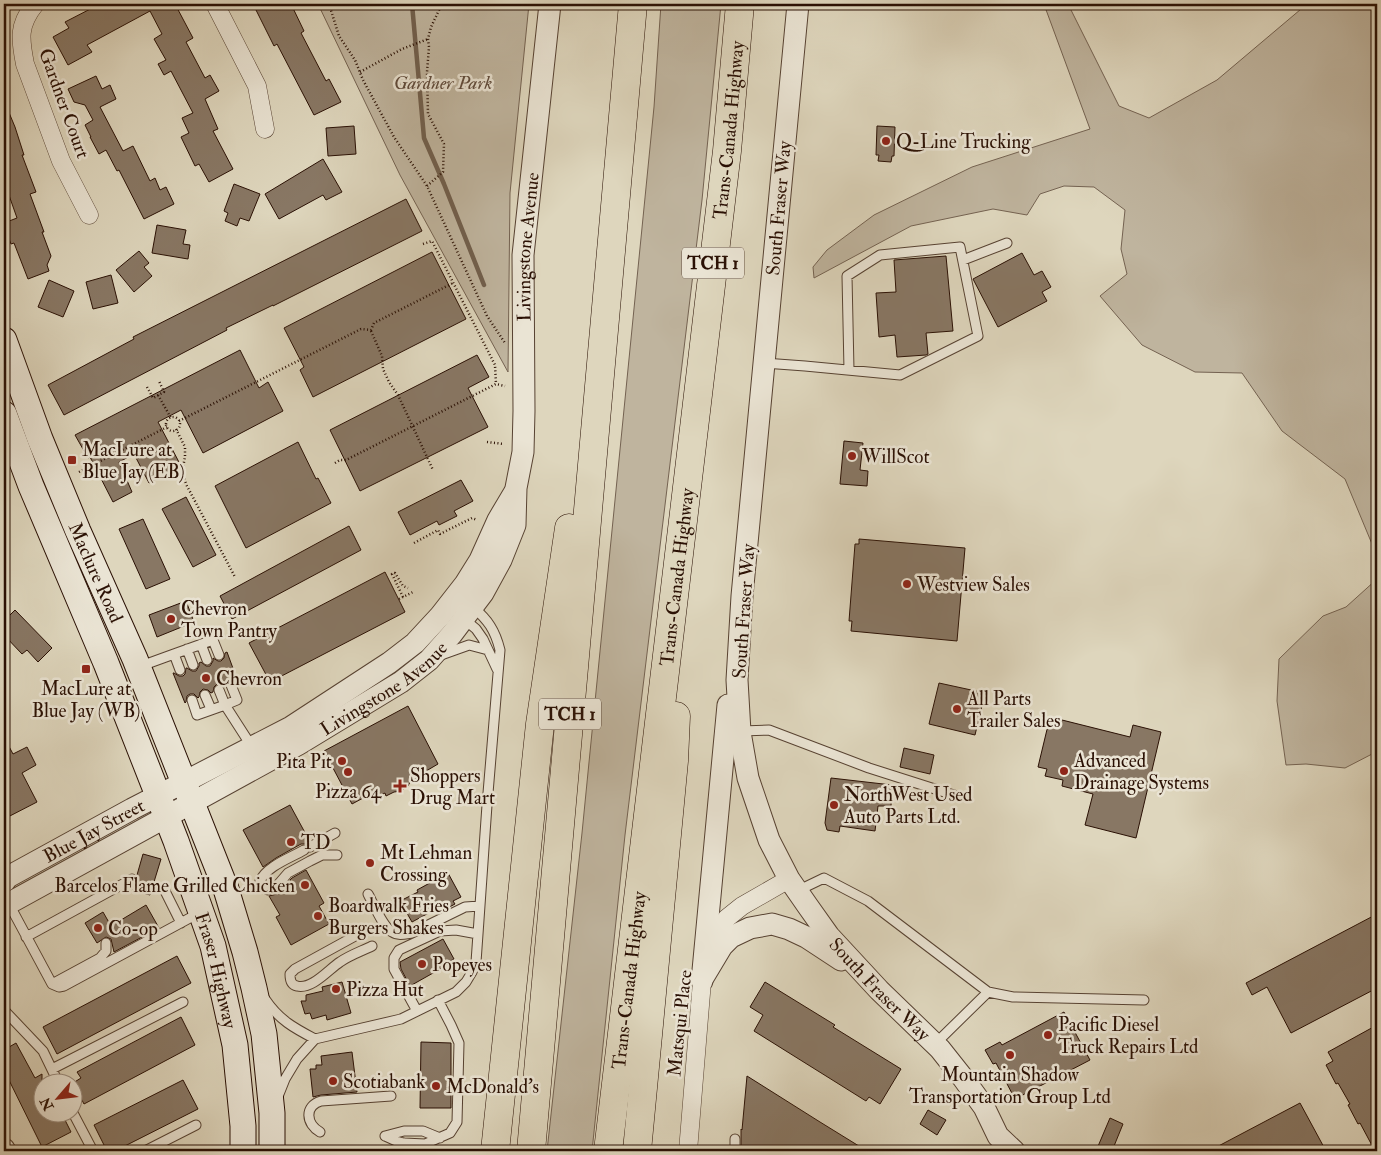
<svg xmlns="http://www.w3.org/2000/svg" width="1381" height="1155" font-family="'IM FELL Double Pica',serif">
	<rect width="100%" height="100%" fill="#ded6bd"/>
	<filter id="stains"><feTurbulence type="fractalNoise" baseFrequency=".004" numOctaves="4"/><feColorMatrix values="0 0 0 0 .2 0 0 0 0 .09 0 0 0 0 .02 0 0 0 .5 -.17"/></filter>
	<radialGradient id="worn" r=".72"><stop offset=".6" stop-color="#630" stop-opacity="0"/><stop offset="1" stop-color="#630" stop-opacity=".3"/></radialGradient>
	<path fill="#bfb49e" stroke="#746251" d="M318,4h211l-19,189 -2,179 -108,-197z
		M661,4h60l-19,196 -77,635 -33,316h-45l35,-318 72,-726z
		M1054,4h14l51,102 30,12 68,-38 90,-76h70v552l-32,-77 -63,-48 -40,-58 -47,-1 -53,-27 -42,-49 27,-22 -6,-25 4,-39 -31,-23 -30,-1 -24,8 -13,21 -34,-6 -82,17 -97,52 -1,-11 14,-17 47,-35 98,-48 118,-38 -45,-122z
		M1377,579v174h-3l-29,15 -39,-4 -20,1 -9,-64 2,-42 44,-43 23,-9z"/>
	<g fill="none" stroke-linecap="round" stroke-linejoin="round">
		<path stroke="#715f4d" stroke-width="4.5" d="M412,4l12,134 20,46 40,101"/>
	</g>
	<path fill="#887764" stroke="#2a1004" d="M100,4h75l18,34 -7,4 19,36 5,-3 9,16 -14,8 13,30 -5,2 20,38 -24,13 -10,-18 -4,2 -14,-29 8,-4 -7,-15 11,-5 -22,-42 -7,4 -6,-11 8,-4 -12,-21 8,-5 -12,-23 -63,34 5,7 -24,13 -15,-28 16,-9 -4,-6z
		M253,4h38l13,27 -3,2 25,48 3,-2 12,23 -27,13 -37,-71 -3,2z
		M96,76l6,13 8,-4 6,14 -16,8 23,44 10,-5 17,35 5,-3 5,12 6,-3 8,17 -30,15 -25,-49 -2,1 -11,-21 -7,4 -9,-17h1l-6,-12 8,-5 -8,-15 -11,-3 -6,-13z
		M4,103h1l10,24 9,28h-2l14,37 -6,2 14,38h-2l9,24 -4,9 2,6 -21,8 -14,-36 -3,1 -7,-18v-3l13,-5 -13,-37z
		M354,126l2,28 -28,2 -2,-28z
		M877,126l18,1 -1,29h-2l-1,6 -13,-1 1,-6h-3z
		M323,159l19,33 -16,8 -3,-5 -44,24 -14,-25z
		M234,184l26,10 -11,27 -9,-3 -3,8 -12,-5 3,-8 -4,-2z
		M406,199l16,32 -149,75v-1l-47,23 1,2 -163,85 -16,-30 86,-46 -1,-2z
		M157,225l29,5 -3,14 7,1 -2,14 -36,-6z
		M139,251l10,12 -5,4 8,9 -18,16 -18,-22z
		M432,252l34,67 -153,78 -13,-27 4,-3 -20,-39z
		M1022,253l12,22 8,-4 9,16 -9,5 5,9 -49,26 -25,-48z
		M946,256l7,75 -27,2 2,21 -2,1 -29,2 -2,-22 -16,2 -3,-44 20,-1 -2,-32z
		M111,275l7,28 -25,6 -7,-27z
		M49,280l25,11 -11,26 -25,-10z
		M240,350l19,38 9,-6 15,29 -80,42 -22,-43 -23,12 23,44 -32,17 -15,-29 -15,8 13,30 -19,10 -23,-45 -2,1 -13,-23z
		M477,355l12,22 -21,11 20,39 -128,64 -30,-61z
		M844,441l19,2 -3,27 8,1 -1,15 -27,-2z
		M298,442l18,37 2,-1 13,25 -85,45 -31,-62z
		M461,480l12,21 -19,10 3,5 -18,9 -2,-4 -27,14 -12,-23z
		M186,497l30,58 -23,12 -31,-58z
		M143,519l27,60 -24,10 -27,-60z
		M349,526l12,24 -129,69 -12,-23z
		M859,539l106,9 -8,93 -106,-10 1,-10h-3l6,-77h4z
		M385,572l20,40 -135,70 -21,-39z
		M186,601l8,21 -37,15 -8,-22z
		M15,610l37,38 -14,14 -11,-12 -5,4 -18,-19v-14z
		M227,652l11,30 -1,1 -5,-4h-3l-3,3 -1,5 -5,-3h-3l-3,3 -1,5 -2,1 -3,-3 -5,-1 -3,3 -1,5 -1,1 -4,-4h-4l-3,2 -1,6 -1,1 -12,-30h1l5,3h4l2,-2 1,-6h1l5,3h4l3,-5v-3l2,-1 5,4h4l3,-5v-3l5,3h3l3,-3 1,-5z
		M939,683l46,10 -10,42 -46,-11z
		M408,706l30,58 -17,10v2l-11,6 -2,4 -7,5 -7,1 -8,4 -1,-3 -6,3 -3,-5 -24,13 -28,-53z
		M1050,717l80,20 3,-12 28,7 -25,106 -51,-13 8,-31 -31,-8 1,-6 -18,-4 2,-7 -9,-2z
		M4,737l9,17 14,-7 9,18 -14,8 15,29 -33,17z
		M904,748l30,7 -4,19 -30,-7z
		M831,778l61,7 -1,21h-13l-3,25 -35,-5 -1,6 -12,-2 -2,-7z
		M290,805l19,35 -4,4h-4l-25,14 -13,9 -20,-37z
		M143,854l18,5 -11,36 -17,-5 1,-5 4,-5 -1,-5z
		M306,870l18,33 -5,3 10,18 -38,21 -15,-28 4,-2 -11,-19 8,-2 5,-5 10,-5 -2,-4 2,-2z
		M448,873l13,24 -8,4 2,3 -15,8 -2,-4 -26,14 -12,-21 18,-9 -1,-2z
		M146,905l13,23 -45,24 -3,-13 -5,-2 -9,6 -12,-20 18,-11 8,14z
		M1377,914v74l-86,45 -24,-46 -15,8 -6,-12z
		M443,939l11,20 -13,7 1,2 -32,18 -9,-17 -1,-7z
		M177,956l14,27 -134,71 -14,-27z
		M342,982l9,31 -24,7 -1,-5 -14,4 -2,-6 -5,1 -4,-13h5v-6l17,-4 -1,-4z
		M765,982l70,43 -2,2 68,42 -21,35 -11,-7 -3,4 -112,-70 9,-16 -13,-8z
		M1064,1012l26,48 -75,39 -19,-36 -3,1 -8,-14 15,-8 2,3z
		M181,1017l14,28 -111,59 -11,-21 8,-5 -4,-6z
		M1377,1025v126h-2l-15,-28 -2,1 -10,-19 2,-1 -12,-21 -2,1 -10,-19 7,-4 -5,-9z
		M421,1042l30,1v65h-31z
		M16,1043l19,35 7,-4v38h19l10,20 -29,15 -38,-77v-20z
		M352,1052l5,40 -36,3 -8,2 -3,-28h6v-4h6l-1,-9z
		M747,1076l73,46 47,29h-126v-22l1,1z
		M183,1080l15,29 -83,42h-8l-13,-26z
		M1300,1103l26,48h-117z
		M928,1110l18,10 -9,15 -17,-11z
		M1110,1118l13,6 -11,27h-16z"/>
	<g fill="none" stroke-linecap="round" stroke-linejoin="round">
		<g stroke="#574232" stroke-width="11">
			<path id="service" d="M963,260l44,-17
				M764,363l41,3 95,9 78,-39 -18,-89 -80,8 -33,21 2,94
				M464,619l12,10 7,10 14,30
				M201,644l6,16
				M187,649l6,16
				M174,654l39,-14 6,15
				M441,655l28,-10 19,5
				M141,666l33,-12 6,16
				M219,690l6,15 12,-5 -6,-15
				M205,695l6,14
				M192,700l5,15 28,-10 27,42
				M741,731l28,-1 100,38 91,29
				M310,847l25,-14
				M304,850c-14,8 -37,16 -44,31l3,6 5,3 7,-2 13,-15 22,-12 12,-6h15
				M165,891l16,32
				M797,891l27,-13 44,23 120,91 -53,52
				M368,894c5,9 15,33 24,38 6,4 13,2 20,1l53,-26 15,-1
				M9,904l43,80 7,3 5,-1 135,-73
				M366,930l-71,39 -5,5c0,6 1,11 7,12 15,4 32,-17 43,-24 10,-7 22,-11 32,-16
				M26,937l106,-58
				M52,984l48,-26 6,-7v-8
				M988,992l25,5 131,3
				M265,999c14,21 29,29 50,40
				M4,1010l39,41 15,31
				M417,1011l-23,-42v-11l5,-8 41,-19 16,-1 22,4
				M52,1069l131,-67
				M277,1099l8,-20 12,-20 18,-20 86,-20 55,-27 10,-10 6,-10 4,-10 2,-28 9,-129 13,-155c-5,-20 -12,-30 -27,-43
				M72,1111l21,40
				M320,1132c-14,-8 -16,-26 1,-31l70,-5
				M385,1136l11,5 8,2 21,1 25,-11 7,-11 2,-79 -8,-18 -13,-25
				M385,1136l19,-5h19l17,7
				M145,1151l51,-26
				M735,1151v-12"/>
		</g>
		<g stroke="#574232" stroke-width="19">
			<path id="minor" d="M35,4c-17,21 -15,35 -10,60l36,97 28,54
				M215,4l42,82 8,43
				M688,1151l14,-170 13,-47 12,-16 15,-12 47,-27"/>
		</g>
		<g stroke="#574232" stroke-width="23">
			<g id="tertiary">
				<path id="s1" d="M798,4l-56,592 -5,84 3,52 8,46 21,62 20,39 18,26 22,31 50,54 61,59 23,29 21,29 14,29 16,15"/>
				<path id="s2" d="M4,882l4,-5 124,-68 159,-82 98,-64 26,-20 25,-27 25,-32 15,-24 18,-40 16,-27"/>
				<path id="s3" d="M4,906l295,-162 102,-62 28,-22 23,-26 31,-41 18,-33 14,-35 1,-37 7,-36 1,-41 -1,-156 27,-251"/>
				<path d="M704,976l18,-30 9,-9 19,-9 22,-4 17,5 17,8 35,23"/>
				<path d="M702,981l26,-276"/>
				<path d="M4,1149l1,2"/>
			</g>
		</g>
		<g stroke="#2a1004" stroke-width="27">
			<g id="secondary">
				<path id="s4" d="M4,340l36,99 38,92 57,128 91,230 19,63 9,36 10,46 8,79v38"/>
				<path id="s5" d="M4,414l27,72 75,177 70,178 37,105 22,99 8,81v25"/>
			</g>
		</g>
		<g stroke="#2a1004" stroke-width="29">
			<g id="motorway">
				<path d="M495,1151l45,-427 29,-196"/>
				<path d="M531,1151l102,-1147"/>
				<path id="s6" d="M608,1151l119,-1000 13,-147"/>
				<path d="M637,1151l37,-390 2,-45"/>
			</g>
		</g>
		<path stroke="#2a1004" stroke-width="2.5" stroke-dasharray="1 2.5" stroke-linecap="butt" d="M329,4l10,32 16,24 8,20 31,57 33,49 60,130 18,27
			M4,72l5,-2
			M360,72l42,-23 26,-10
			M427,186l16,-14 1,-28 -16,-30 -1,-42 2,-25 -1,-8 3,-12 11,-23
			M423,244l9,-3 63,124 1,19
			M371,331l11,25 1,13 6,13 9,13 35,75
			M147,387l6,11 11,-6 -5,-11
			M158,395l13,23
			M166 424a7 7 0 1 1 14 0a7 7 0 1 1-14 0Z
			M179,421l182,-92 10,1 3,-7 79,-40
			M176,429l9,18v9l-3,18 5,12 48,91
			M487,442l17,2
			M335,463l5,-3h6l150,-76 9,2
			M79,472l88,-45
			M414,543l24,-13 2,4 32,-16 5,2
			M403,597l-11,-23 3,-1 8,13 5,2
			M399,599l14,-7"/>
		<use href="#service" stroke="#eae4d4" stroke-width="9"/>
		<use href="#minor" stroke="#eae4d4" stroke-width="18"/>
		<use href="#tertiary" stroke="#eae4d4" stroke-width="21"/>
		<use href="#secondary" stroke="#eae4d4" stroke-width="25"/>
		<use href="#motorway" stroke="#ded6bd" stroke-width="28"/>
	</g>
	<g fill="#8f2418" stroke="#eae4d4" stroke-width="2">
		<circle cx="886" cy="141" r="5"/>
		<circle cx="852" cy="456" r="5"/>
		<rect x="67" y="455" width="10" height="10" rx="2.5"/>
		<circle cx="907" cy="584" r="5"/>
		<circle cx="171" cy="619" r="5"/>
		<rect x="81" y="664" width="10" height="10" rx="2.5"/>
		<circle cx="206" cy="678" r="5"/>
		<circle cx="957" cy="709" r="5"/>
		<circle cx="342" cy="761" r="5"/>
		<circle cx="1064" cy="771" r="5"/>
		<circle cx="348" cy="772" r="5"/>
		<path d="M397.5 778.5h5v5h5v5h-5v5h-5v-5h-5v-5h5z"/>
		<circle cx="834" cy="805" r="5"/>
		<circle cx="291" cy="842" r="5"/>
		<circle cx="370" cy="863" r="5"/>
		<circle cx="305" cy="885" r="5"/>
		<circle cx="318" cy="916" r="5"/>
		<circle cx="98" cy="928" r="5"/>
		<circle cx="422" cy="964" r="5"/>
		<circle cx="336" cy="989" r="5"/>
		<circle cx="1048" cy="1035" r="5"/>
		<circle cx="1010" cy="1055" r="5"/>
		<circle cx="333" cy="1081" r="5"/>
		<circle cx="436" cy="1086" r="5"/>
	</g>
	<g text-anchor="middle" stroke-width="5" stroke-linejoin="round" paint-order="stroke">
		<g fill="#eae4d4" stroke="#645042" stroke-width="1">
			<rect x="682" y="247.5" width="62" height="31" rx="4"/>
			<rect x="539" y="698.5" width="62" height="31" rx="4"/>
		</g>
		<g font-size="18" font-weight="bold" fill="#2a1004">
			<text x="713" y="269">TCH 1</text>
			<text x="570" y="720">TCH 1</text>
		</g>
		<g font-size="19" font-style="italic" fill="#5e493a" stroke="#eae4d4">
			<text x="443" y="89">Gardner Park</text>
		</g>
		<g font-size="19" fill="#2a1004" stroke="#eae4d4">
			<text transform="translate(65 103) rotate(70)" y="7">Gardner Court</text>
			<text dy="7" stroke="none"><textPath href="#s6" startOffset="1028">Trans-Canada Highway</textPath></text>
			<text transform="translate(778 208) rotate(-85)" y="7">South Fraser Way</text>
			<text dy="7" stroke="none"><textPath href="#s3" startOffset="932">Livingstone Avenue</textPath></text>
			<text dy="7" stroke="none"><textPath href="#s4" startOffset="250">Maclure Road</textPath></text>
			<text dy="7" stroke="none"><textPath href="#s6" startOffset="578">Trans-Canada Highway</textPath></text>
			<text transform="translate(743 611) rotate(-86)" y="7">South Fraser Way</text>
			<text dy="7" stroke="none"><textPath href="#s3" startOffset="438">Livingstone Avenue</textPath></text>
			<text dy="7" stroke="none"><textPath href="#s2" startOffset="104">Blue Jay Street</textPath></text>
			<text dy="7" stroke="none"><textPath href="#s5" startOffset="596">Fraser Highway</textPath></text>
			<text dy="7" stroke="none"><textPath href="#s6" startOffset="172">Trans-Canada Highway</textPath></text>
			<text dy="7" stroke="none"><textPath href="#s1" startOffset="1030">South Fraser Way</textPath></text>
			<text transform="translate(679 1023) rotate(-84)" y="7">Matsqui Place</text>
		</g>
		<g font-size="19" fill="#2a1004" stroke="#eae4d4" text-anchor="start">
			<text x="896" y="148">Q-Line Trucking</text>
			<text x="82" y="456">MacLure at<tspan x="82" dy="22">Blue Jay (EB)</tspan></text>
			<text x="862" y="463">WillScot</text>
			<text x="917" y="591">Westview Sales</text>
			<text x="181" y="615">Chevron<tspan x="181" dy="22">Town Pantry</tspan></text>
			<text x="216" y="685">Chevron</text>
			<text x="86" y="695" text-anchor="middle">MacLure at<tspan x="86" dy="22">Blue Jay (WB)</tspan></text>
			<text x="967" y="705">All Parts<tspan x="967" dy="22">Trailer Sales</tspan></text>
			<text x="1074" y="767">Advanced<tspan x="1074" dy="22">Drainage Systems</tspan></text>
			<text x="332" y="768" text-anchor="end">Pita Pit</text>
			<text x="410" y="782">Shoppers<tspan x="410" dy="22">Drug Mart</tspan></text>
			<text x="348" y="798" text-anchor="middle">Pizza 64</text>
			<text x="844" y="801">NorthWest Used<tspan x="844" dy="22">Auto Parts Ltd.</tspan></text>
			<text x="301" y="849">TD</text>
			<text x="380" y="859">Mt Lehman<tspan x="380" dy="22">Crossing</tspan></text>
			<text x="295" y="892" text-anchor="end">Barcelos Flame Grilled Chicken</text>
			<text x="328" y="912">Boardwalk Fries<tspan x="328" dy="22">Burgers Shakes</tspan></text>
			<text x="108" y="935">Co-op</text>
			<text x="432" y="971">Popeyes</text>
			<text x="346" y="996">Pizza Hut</text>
			<text x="1058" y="1031">Pacific Diesel<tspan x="1058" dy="22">Truck Repairs Ltd</tspan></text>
			<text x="1010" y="1081" text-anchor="middle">Mountain Shadow<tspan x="1010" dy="22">Transportation Group Ltd</tspan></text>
			<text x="343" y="1088">Scotiabank</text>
			<text x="446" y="1093">McDonald's</text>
		</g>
	</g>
	<rect width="1381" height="1155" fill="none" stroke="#ded6bd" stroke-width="20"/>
	<rect x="5" y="5" width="1371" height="1145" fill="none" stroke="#2a1004" stroke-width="2.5"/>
	<rect x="10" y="10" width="1361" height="1135" fill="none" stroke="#2a1004"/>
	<g transform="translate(58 1098) rotate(242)"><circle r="24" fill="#eae4d4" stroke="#9d8f81"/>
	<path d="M0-4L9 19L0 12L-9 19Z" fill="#8f2418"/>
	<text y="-8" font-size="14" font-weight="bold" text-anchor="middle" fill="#2a1004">N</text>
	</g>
	<rect width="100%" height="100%" filter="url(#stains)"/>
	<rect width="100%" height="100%" fill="url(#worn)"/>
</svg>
